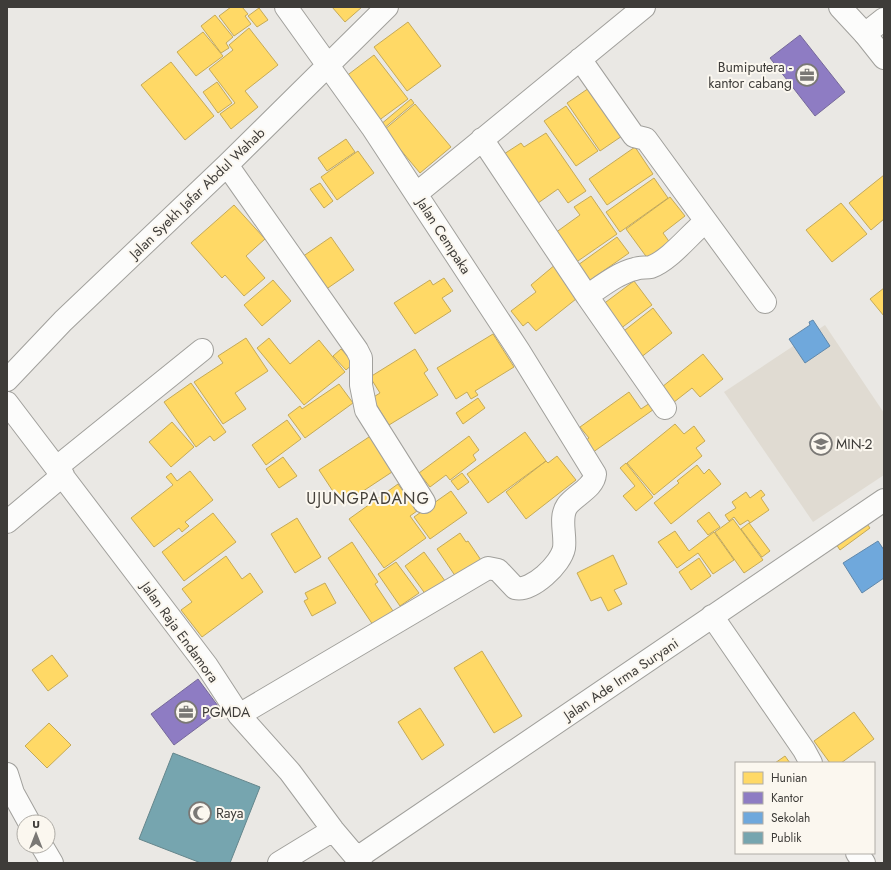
<svg xmlns="http://www.w3.org/2000/svg" width="891" height="870" font-family="Jost,sans-serif">
	<rect width="100%" height="100%" fill="#eae8e4"/>
	<path fill="#e0dbd2" d="M825,325l59,88v62l-71,47 -89,-130z"/>
	<path fill="#ffd966" stroke="#c5aa58" d="M231,7h11l6,7 -3,2 6,8 -17,12 -15,-20z
		M332,7h30l-17,15z
		M259,8l9,12 -11,7 -9,-11z
		M215,15l18,22 -7,6 3,5 -8,5 -20,-27z
		M408,22l33,44 -34,25 -33,-44z
		M249,28l29,37 -33,26 13,16 -27,22 -11,-15 15,-11 -26,-34 24,-19 -4,-5z
		M203,32l20,24 -27,20 -19,-24z
		M374,55l34,44 -30,22 -33,-44z
		M171,62l43,54 -29,24 -44,-55z
		M217,82l15,21 -14,10 -15,-21z
		M592,86l33,48 -25,17 -33,-48z
		M411,99l3,4 -31,26 -3,-4z
		M415,104l36,43 -31,26 -36,-43z
		M566,106l32,45 -22,15 -32,-45z
		M546,133l40,58 -18,12 -10,-14 -27,19 -27,-54 17,-11 3,4z
		M346,139l9,13 -28,19 -9,-13z
		M635,147l18,27 -46,31 -18,-26z
		M358,151l16,22 -37,27 -16,-23z
		M884,175v44l-13,11 -22,-27z
		M654,178l14,20 -48,34 -14,-20z
		M320,183l13,18 -9,7 -14,-19z
		M591,196l26,38 -42,29 -20,-30 25,-18 -6,-8z
		M670,197l15,19 -22,17 10,14 -22,16 -25,-34z
		M841,203l26,31 -35,28 -26,-32z
		M234,205l31,34 -19,17 19,22 -21,18 -19,-21 -3,3 -31,-35z
		M331,237l23,33 -29,20 -23,-33z
		M617,237l12,16 -40,28 -11,-16z
		M556,264l25,31 -45,36 -8,-9 -5,4 -12,-15 25,-19 -5,-7z
		M444,278l9,13 -11,7 9,13 -36,23 -21,-31 36,-23 3,5z
		M273,280l18,21 -29,25 -18,-21z
		M634,281l18,24 -36,27 -18,-24z
		M884,288v28l-14,-17z
		M653,308l19,25 -32,25 -20,-24z
		M493,334l21,33 -39,24 3,4 -7,4 -4,-7 -11,7 -19,-31z
		M246,338l22,33 -33,22 11,16 -23,15 -29,-42 29,-19 -5,-7z
		M269,338l21,26 29,-24 26,32 -41,33 -47,-57z
		M341,349l13,14 -8,7 -13,-14z
		M415,349l13,21 -4,3 14,22 -49,30 -17,-27 8,-5 -10,-16z
		M703,354l20,25 -23,18 -8,-9 -23,18 -12,-15z
		M191,383l35,49 -12,9 -4,-5 -14,11 -32,-45z
		M339,384l14,19 -48,35 -17,-23 12,-9 2,3z
		M629,392l12,17 12,-8 4,6 -68,48 -8,-11 8,-6 -9,-11z
		M478,398l7,10 -22,16 -7,-11z
		M287,420l14,19 -35,26 -14,-20z
		M172,422l22,25 -23,20 -22,-25z
		M675,424l9,10 10,-8 11,15 -9,7 6,8 -48,39 -27,-32z
		M525,432l21,29 -58,42 -21,-29z
		M372,435l23,35 -53,35 -23,-35z
		M469,436l10,14 -6,5 3,5 -26,20 -4,-5 -16,12 -11,-14z
		M557,456l19,24 -50,39 -20,-27 40,-31 2,2z
		M283,457l14,19 -18,12 -13,-19z
		M626,463l27,34 -17,14 -13,-15 12,-10 -15,-18z
		M697,465l7,9 5,-5 12,15 -50,40 -17,-21 25,-20 -2,-2z
		M190,471l23,29 -28,22 4,4 -7,6 -3,-4 -25,19 -23,-29 42,-33 -7,-8 5,-4 6,8z
		M462,473l7,9 -11,8 -7,-9z
		M398,484l19,27 -7,5 16,22 -42,30 -35,-49z
		M761,490l4,5 -4,3 8,12 -19,13 -2,-3 -8,5 -6,-8 -5,4 -4,-6 11,-7 -4,-6 14,-10 4,6z
		M451,491l16,22 -37,26 -16,-22z
		M709,512l11,15 -12,8 -11,-14z
		M213,513l23,29 -52,39 -22,-29z
		M297,518l24,39 -26,16 -24,-39z
		M733,519l30,41 -19,13 -29,-41z
		M864,520l6,8 -30,22 -6,-9z
		M749,523l21,28 -8,6 -21,-28z
		M675,531l14,20 25,-19 20,28 -21,14 -15,-21 -21,15 -19,-26z
		M460,533l6,9 2,-1 15,22 -25,17 -21,-31z
		M352,542l26,40 -3,2 18,27 -20,14 -45,-67z
		M424,552l24,33 -19,14 -24,-33z
		M613,555l14,29 -13,6 8,14 -14,7 -7,-14 -10,4 -14,-28z
		M226,556l16,23 8,-6 13,19 -61,45 -21,-27 11,-8 -10,-13z
		M699,558l12,18 -20,14 -12,-18z
		M396,562l23,31 -19,13 -22,-32z
		M325,583l11,20 -24,13 -8,-15 4,-2 -3,-6z
		M482,651l40,65 -28,17 -40,-65z
		M52,655l16,21 -20,15 -16,-21z
		M420,708l24,37 -22,15 -24,-38z
		M854,712l20,27 -33,24h-11l-16,-22z
		M49,723l22,22 -24,23 -22,-22z
		M785,756l5,7h-15z"/>
	<path fill="#8e7cc3" stroke="#76699a" d="M800,35l45,57 -30,24 -45,-58z
		M198,679l23,31 -47,35 -23,-31z"/>
	<path fill="#6fa8dc" stroke="#6088ab" d="M813,320l17,26 -25,17 -16,-24 21,-14 -1,-3z
		M878,541l6,9v28l-22,15 -19,-30z"/>
	<path fill="#76a5af" stroke="#65868c" d="M173,753l87,34 -30,76h-29l-62,-24z"/>
	<g fill="none" stroke-linecap="round" stroke-linejoin="round">
		<g stroke="#a1a09c" stroke-width="24">
			<path id="minor" d="M865,34l19,-15
				M580,59l54,77 12,3 119,163
				M482,139l105,157c15,-10 31,-23 48,-27 5,-2 11,-1 16,-2 19,-7 38,-32 54,-45
				M227,165l130,185 4,8v27l5,25 58,92
				M416,194l228,-187
				M587,296l78,112
				M7,380l56,-59 164,-156 160,-158
				M7,403l200,263 32,49 51,57 43,58 28,33
				M57,467l145,-117
				M7,522l56,-47
				M712,616l92,134 7,13
				M239,715l249,-147 10,2 17,18c17,4 46,-24 49,-40 2,-14 -5,-30 3,-42 8,-11 27,-18 28,-32l-76,-123 -147,-224 -86,-120
				M7,774l6,19 16,29
				M42,846l10,17
				M857,853l7,10
				M357,858l527,-358
				M279,863l54,-33"/>
		</g>
		<g stroke="#a1a09c" stroke-width="24">
			<path id="tertiary" d="M840,7l25,27 19,24"/>
		</g>
		<use href="#minor" stroke="#fcfcfb" stroke-width="22"/>
		<use href="#tertiary" stroke="#fcfcfb" stroke-width="22"/>
	</g>
	<defs>
		<g id="office-ring" transform="scale(1.15)"><circle r="9.5" fill="#fbf7ef" stroke="#7a7875" stroke-width="1.5"/><path d="M-6-3h4V-5.5h4V-3h4V5H-6ZM-1-4.5V-3h2v-1.5ZM-6 0V1H6V0Z" fill="#7a7875"/></g>
		<g id="school-ring" transform="scale(1.15)"><circle r="9.5" fill="#fbf7ef" stroke="#7a7875" stroke-width="1.5"/><path d="M0-5L7-2L0 1L-7-2ZM-4 1L0 2.5L4 1V4Q0 6-4 4Z" fill="#7a7875"/></g>
		<g id="mosque-ring" transform="scale(1.15)"><circle r="9.5" fill="#fbf7ef" stroke="#7a7875" stroke-width="1.5"/><path d="M3.5-4.9A6 6 0 1 0 3.5 4.9A5 5 0 1 1 3.5-4.9Z" fill="#7a7875"/></g>
	</defs>
	<g fill-rule="evenodd">
		<use href="#office-ring" x="807" y="75"/>
		<use href="#school-ring" x="821" y="444"/>
		<use href="#office-ring" x="186" y="712"/>
		<use href="#mosque-ring" x="200" y="813"/>
	</g>
	<g text-anchor="middle" stroke-width="4" stroke-linejoin="round" paint-order="stroke">
		<g font-size="14" fill="#3e3c39" stroke="#fbf7ef" text-anchor="start">
			<text x="792" y="72" text-anchor="end">Bumiputera -<tspan x="792" dy="16">kantor cabang</tspan></text>
			<text x="836" y="449">MIN-2</text>
			<text x="202" y="717">PGMDA</text>
			<text x="216" y="818">Raya</text>
		</g>
		<g font-size="14" fill="#3e3c39" stroke="#fbf7ef">
			<text transform="translate(197 193) rotate(-44)" y="5">Jalan Syekh Jafar Abdul Wahab</text>
			<text transform="translate(444 236) rotate(57)" y="5">Jalan Cempaka</text>
			<text transform="translate(180 632) rotate(54)" y="5">Jalan Raja Endamora</text>
			<text transform="translate(621 679) rotate(-34)" y="5">Jalan Ade Irma Suryani</text>
		</g>
		<g font-size="16" letter-spacing="1" fill="#433f39" stroke="#fbf7ef">
			<text x="368" y="504">UJUNGPADANG</text>
		</g>
	</g>
	<rect width="891" height="870" fill="none" stroke="#3e3c39" stroke-width="16"/>
	<rect x="735" y="762" width="140" height="92" fill="#fbf7ef" stroke="#afaca6"/>
	<rect x="743" y="772" width="20" height="12" fill="#ffd966" stroke="#afaca6"/>
	<text x="771" y="782" font-size="12" fill="#3e3c39">Hunian</text>
	<rect x="743" y="792" width="20" height="12" fill="#8e7cc3" stroke="#afaca6"/>
	<text x="771" y="802" font-size="12" fill="#3e3c39">Kantor</text>
	<rect x="743" y="812" width="20" height="12" fill="#6fa8dc" stroke="#afaca6"/>
	<text x="771" y="822" font-size="12" fill="#3e3c39">Sekolah</text>
	<rect x="743" y="832" width="20" height="12" fill="#76a5af" stroke="#afaca6"/>
	<text x="771" y="842" font-size="12" fill="#3e3c39">Publik</text>
	<g transform="translate(36 834)"><circle r="19" fill="#fbf7ef" stroke="#afaca6"/>
	<path d="M0-3L7 15L0 10L-7 15Z" fill="#7a7875"/>
	<text y="-6" font-size="11" font-weight="bold" text-anchor="middle" fill="#3e3c39">U</text>
	</g>
</svg>
